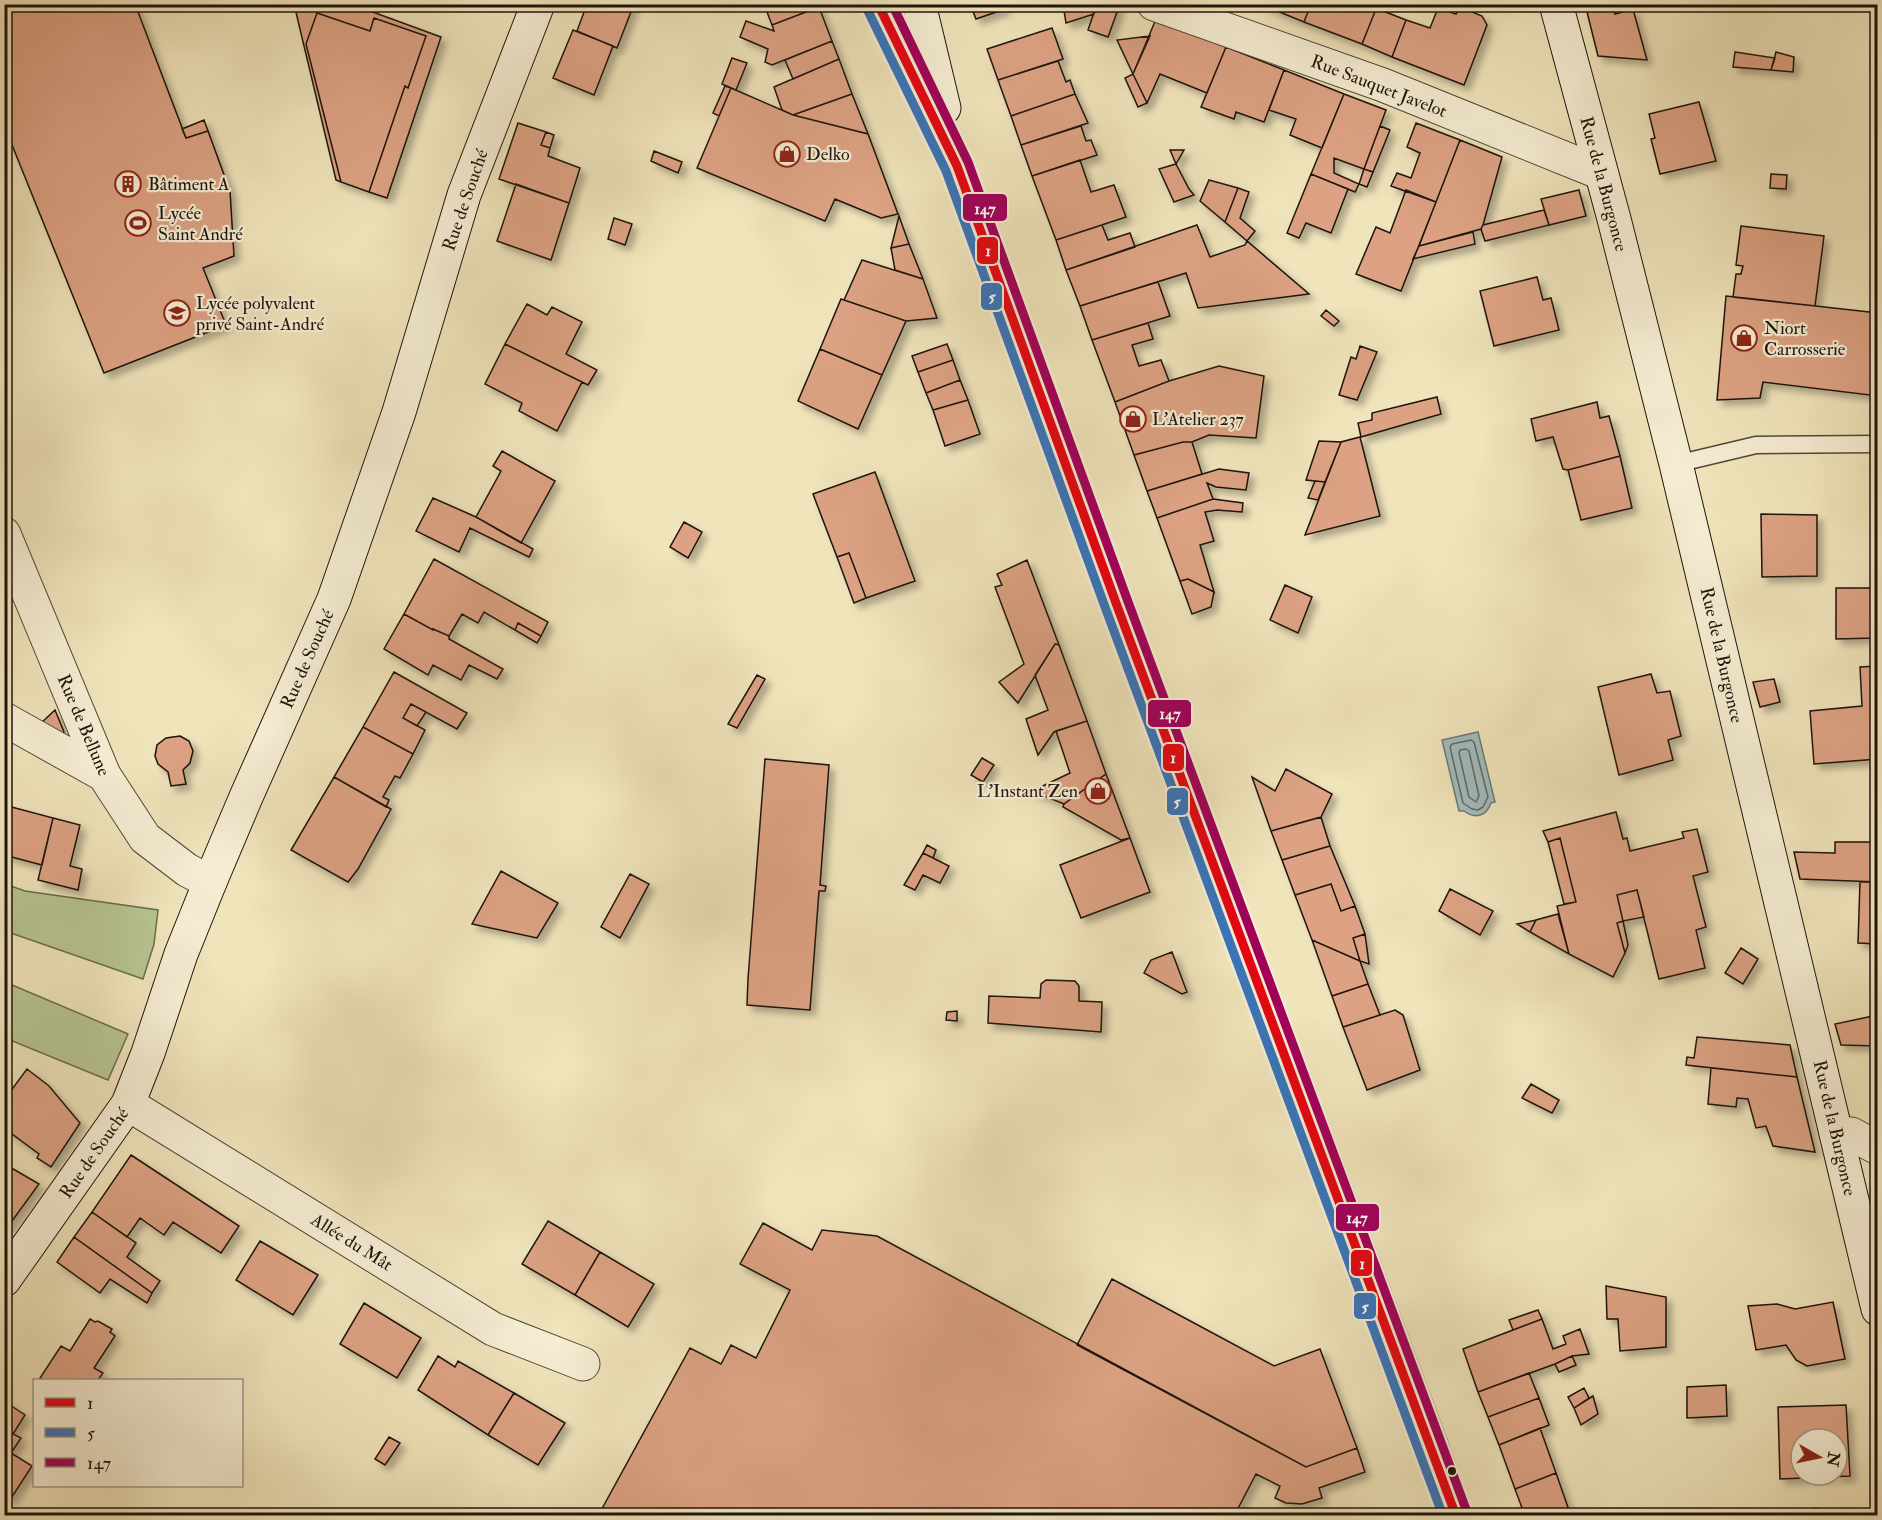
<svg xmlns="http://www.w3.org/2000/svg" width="1882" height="1520" font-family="'IM FELL Double Pica',serif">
	<defs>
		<filter id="shadow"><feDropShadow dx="5.5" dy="5.5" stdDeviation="3" flood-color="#0004"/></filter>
	</defs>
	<rect width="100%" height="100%" fill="#f0e4bb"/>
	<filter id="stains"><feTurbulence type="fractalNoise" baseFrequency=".00333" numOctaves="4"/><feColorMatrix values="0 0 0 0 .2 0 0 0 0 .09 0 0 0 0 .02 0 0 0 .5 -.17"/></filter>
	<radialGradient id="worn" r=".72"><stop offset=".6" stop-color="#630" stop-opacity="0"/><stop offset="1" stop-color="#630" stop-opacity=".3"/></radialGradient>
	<path fill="#b7c592" stroke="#6a6c50" stroke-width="1.5" d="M5,884l20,7 133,19 -4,34 -11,35 -138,-48z
		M5,982l123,52 -20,46 -103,-42z"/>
	<path fill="#a1bbbc" stroke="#6d7876" stroke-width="1.5" d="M1478,732l17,70 -4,1c-5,14 -16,16 -27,8h-5l-17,-71z"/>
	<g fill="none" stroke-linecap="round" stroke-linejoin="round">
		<path stroke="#606764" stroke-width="1.5" d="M1471,740l3,2 14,55 -5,10 -5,3 -6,-1 -9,-6 -13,-56 2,-3z
			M1466,749l3,2 10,45 -3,6 -7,-5 -10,-44 1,-3z"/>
	</g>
	<path fill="#dca283" stroke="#1e130d" stroke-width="1.5" fill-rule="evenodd" filter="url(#shadow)" d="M4,4h131l51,134 22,-7 22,60 4,65 -31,12 23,57 -122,48 -100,-248z
		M294,4h57l90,33 -54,161 -18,-6 36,-106 3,2 18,-52 -52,-18 -4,13 -53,-18 -11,31 35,138 -5,-2z
		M587,4h47l-17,44 -40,-17z
		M764,4h54l1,3 -47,18z
		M970,4h33l2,5 -29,10z
		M1063,4h34l-3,10 -28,9z
		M1097,4h23l-12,33 -20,-7z
		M1260,4h51l-7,18z
		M1311,4h67l-16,40 -58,-22z
		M1378,4h8l-3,7 23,9 -14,37 -30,-13z
		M1585,4h27l3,10 18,-5 14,51 -49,-4z
		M819,7l13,34 -60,24 -7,-3 3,-13 -28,-12 6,-16 28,10 -2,-6z
		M1460,7l22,9 5,9 -23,60 -72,-28 14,-37 24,8 8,-20 18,6z
		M317,13l53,18 4,-13 52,18 -18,52 -3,-2 -36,106 -28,-10 -35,-138z
		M1156,19l70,28 -19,46 -47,-19 -13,29 -14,-29z
		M1052,28l11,31 -65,21 -11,-31z
		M573,30l40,16 -19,49 -41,-17z
		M1150,36l-17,38 -16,-34z
		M832,41l7,18 -46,20 -8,-19z
		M1226,47l58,23 -20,52 -28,-10 -2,7 -33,-12z
		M1735,52l40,6 -4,12 -38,-3z
		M1776,52l18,5 -1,15 -22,-2z
		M732,58l15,5 -11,27 -14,-6z
		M839,59l13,35 -59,21 -11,-5 -8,-23z
		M1058,61l8,21 4,-2 5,14 -64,22 -13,-36z
		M1284,70l60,24 -22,54 -32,-13 6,-16 -27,-9z
		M1133,74l14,29 -9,4 -13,-29z
		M725,86l6,2 -12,28 -6,-3z
		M731,88l62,27 75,19 30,80 -17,4 -46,-19 -10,22 -128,-53z
		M852,94l16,40 -75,-19z
		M1075,94l13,29 -67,22 -10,-29z
		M1344,94l42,16 -22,59 -30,-11v15l25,11 -4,8 -44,-18z
		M1699,102l17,59 -56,13 -9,-35 4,-1 -6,-24z
		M204,120l4,11 -22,7 -4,-9z
		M518,123l28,9 -5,13 9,3 -2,8 32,12 -11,35 -70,-24z
		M1416,123l44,17 -24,62 -45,-16 6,-13 14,5 9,-25 -13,-6z
		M1081,126l5,15 5,-1 6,15 -65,21 -11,-31z
		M1380,126l10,4 -17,42 -9,-3z
		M546,132l8,3 -4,13 -9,-3z
		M1460,140l42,17 -19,68 -2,4 -62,17z
		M1170,150h14l-8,14z
		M654,151l28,11 -4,11 -27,-12z
		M1080,160l11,32 23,-7 12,32 -70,23 -24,-64z
		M1176,164l13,25 5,6 -20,7 -15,-33z
		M1364,169l9,3 -6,15 -8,-3z
		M1311,174l37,15 -17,44 -25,-10 -7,15 -12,-5z
		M1771,174l16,1 -1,14 -16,-1z
		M1209,180l29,8 -13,34 -25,-21z
		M516,184l53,19 -18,57 -54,-19z
		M1238,188l11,4 -9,26 15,13 -8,10 -22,-19z
		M1406,190l30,12 -35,89 -45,-17 20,-47 14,6z
		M1579,190l7,26 -37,9 -8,-26z
		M1544,210l5,15 -64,16 -4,-12 2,-4z
		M899,216l10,28 -18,4z
		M614,218l18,6 -7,21 -17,-6z
		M1102,225l6,15 22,-7 5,14 -69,23 -10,-30z
		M1197,225l13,32 35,-12 2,-4 62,53 -111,14 -12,-35 -106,33 -14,-36z
		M1741,226l83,10 -9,70 -82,-9 3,-23h5l2,-8 -7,-1z
		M1473,232l2,12 -62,15 6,-13z
		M909,244l14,35 -28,-9 -4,-22z
		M862,260l61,19 14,39 -31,3 -62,-21z
		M1537,277l6,23 8,-2 8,32 -65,16 -14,-55z
		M1158,282l12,34 -78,24 -12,-34z
		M1726,296l152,17v83l-115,-14 -3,16 -43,2z
		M841,299l65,22 -24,54 -62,-26z
		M527,304l20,11 5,-8 30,15 -16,32 31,16 -9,15 -83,-41z
		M1326,310l13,11 -5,5 -13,-10z
		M1148,323l5,16 -21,6 7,21 22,-6 8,21 -54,21 -23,-62z
		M505,344l77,38 -25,49 -38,-20 3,-8 -37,-19z
		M947,344l6,16 -35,12 -6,-16z
		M1360,346l17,6 -20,48 -18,-5 12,-38 5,2z
		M820,349l62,26 -24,54 -60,-28z
		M953,360l7,20 -34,13 -8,-21z
		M1219,366l45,10 -8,62 -47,-3 -17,7h-9l-49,13 -19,-53 54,-21z
		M960,380l8,20 -35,10 -7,-17z
		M1437,397l4,17 -80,23 -3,-14 14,-3v-7z
		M968,400l12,34 -35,12 -12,-36z
		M1597,402l3,16 9,-2 11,40 -52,14 -5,-1 -10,-32 -17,4 -5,-22z
		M1360,437l20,79 -75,19 36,-93z
		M1319,441l22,1 -16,40 -19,-2z
		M1183,442h9l10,32 -55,17 -13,-36z
		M502,451l53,30 -34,62 -45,-26 25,-46 -8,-5z
		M1620,456l12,52 -51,12 -13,-50z
		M1219,469l30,4 -3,17 -30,-3 -9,-4 6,16 -56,19 -10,-27z
		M875,472l40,109 -49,17 -17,-45 -12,4 -24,-63z
		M1315,481l10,1 -7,18 -10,-2z
		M1873,496l5,1v41h-5z
		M433,498l43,19 57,32 -4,8 -59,-29 -11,24 -43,-21z
		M1213,499l30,4 -1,9 -25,-2 -12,2 9,29 -14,4 14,47 -26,-13 -8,2 -23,-63z
		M1761,514l56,1v61l-55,1z
		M684,522l18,10 -14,26 -18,-11z
		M849,553l17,45 -12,5 -17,-46z
		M434,559l114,63 -7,14 -23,-13 -3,7 -31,-18 -6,11 -16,-9 -13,22 -16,-7v1l-29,-16z
		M1027,560l32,85 -4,-1 -37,59 -19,-21 25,-18 -29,-77 7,-2 -5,-11z
		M1188,579l26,13 -3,15 -19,7 -12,-33z
		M1285,585l27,12 -14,36 -28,-13z
		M1836,588h42v46h-2l-1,4 -39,1z
		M404,614l29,16v-1l16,7v3l54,30 -6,10 -28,-14 -8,15 -28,-15 -5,10 -44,-26z
		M518,623l23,13 -4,7 -22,-13z
		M1055,644l4,1 28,76 -33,11 -16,23 -12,-36 22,-9 -13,-35z
		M1878,666v93l-64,5 -4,-53 52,-5 -2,-39z
		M394,672l73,41 -10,16 -46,-25 -8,14 22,12 -12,24 -50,-27z
		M1651,674l6,19 13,-2 11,45 -13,4 5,20 -54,15 -21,-88z
		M757,675l8,4 -28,49 -9,-4z
		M1774,679l6,23 -20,5 -7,-25z
		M411,704l15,8 -9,14 -14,-8z
		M55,710l9,22 -5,3 -19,-11z
		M1087,721l19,53 -42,30 -32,-13 38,-18 -14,-42z
		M363,727l50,27 -13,24 -5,-2 -12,21 6,3 -3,7 -52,-30z
		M180,736l9,5 4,10 -3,12 -7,7 3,14 -15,2 -3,-14 -10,-8 -3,-8 2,-11 9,-7z
		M982,758l12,7 -11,17 -12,-7z
		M765,759l64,6 -9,120 6,1 -1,5h-6l-9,119 -63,-5 1,-26z
		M1286,769l46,25 -11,23 -50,14 -19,-54 23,14z
		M1106,774l24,64 -9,2 -58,-33 1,-3z
		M334,777l57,32 -33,60 -10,13 -57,-32z
		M4,805l49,13 -11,47 -38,-10z
		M1616,812l7,27 4,-1 3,13 54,-13 -2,-6 15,-3 11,43 -15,4 13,51 -10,3 9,38 -46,11 -22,-89 -20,5 6,26 -6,2 8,30 -12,24 -44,-23 -12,-48 19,-4 -16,-64 -12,4 -5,-11z
		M1321,817l9,29 -48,14 -11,-29z
		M53,818l27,7 -10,41 12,3 -4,21 -40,-10z
		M1130,838l20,54 -69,26 -21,-53z
		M1560,838l16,64 -12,2 -16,-62z
		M1835,842h43v40l-78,-3 -6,-27 41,1z
		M927,845l9,5 -3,8 -10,-5z
		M1330,846l25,60 -14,5 -10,-27 -36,11 -13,-35z
		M923,853l26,13 -9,17 -17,-8 -8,15 -11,-5z
		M501,871l57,32 -21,35 -65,-14z
		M630,874l19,10 -29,54 -19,-11z
		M1860,882h18v62l-20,-1z
		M1331,884l10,27 14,-5 10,28 -12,4 7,23 -48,-21 -17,-45z
		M1450,889l43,22 -13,24 -41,-24z
		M1637,890l7,27 -21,4 -6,-26z
		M1558,914l11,40 -39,-22 6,-12z
		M1536,920l-6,12 -13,-8z
		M1623,921l5,24 -3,8 -8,-30z
		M1365,934l4,30 -9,-3 -7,-23z
		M1312,940l48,21 8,23 -36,12z
		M1741,948l17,11 -15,25 -18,-11z
		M1172,952l15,40 -5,2 -38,-21 7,-13z
		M1046,980l29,1 4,5v15l23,1 -1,30 -113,-9 1,-27 51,2 1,-14z
		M1368,984l12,31 -37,12 -11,-31z
		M1395,1010l8,5 17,55 -53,20 -24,-63z
		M957,1011v10l-11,-1 1,-8z
		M1878,1015v31l-37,-1 -6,-21z
		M1697,1037l93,8 7,32 -111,-12 1,-8 7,1z
		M1711,1068l86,9 18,75 -42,-6 -7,-20 -10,2 -8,-29 -11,-1 -1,9 -28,-3z
		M27,1069l22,17 31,37 -29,44 -14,-9 2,-4 -35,-26v-28z
		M1531,1084l28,16 -7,13 -30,-15z
		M131,1155l108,71 -18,27 -48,-31 -9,13 -24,-17 -13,19 -35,-25z
		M8,1166l31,18 -35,48v-60z
		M92,1212l44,31 -9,14 33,24 -8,12 -78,-56z
		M548,1221l52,31 -25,43 -53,-31z
		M763,1223l49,27 10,-20 55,6 429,231 51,-19 8,24 -46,16 3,10 -20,6 -16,-1 -11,-5 5,-12 -24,-12 -22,42h-636l92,-168 31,16 10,-19 25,13 34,-68 -50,-26z
		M74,1237l78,56 -5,10 -37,-24 -10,14 -43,-31z
		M260,1241l58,34 -25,40 -57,-35z
		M600,1252l54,32 -26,43 -53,-32z
		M1112,1279l162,87 46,-17 37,99 -51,19 -229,-122z
		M1606,1286l60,11v50l-46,4 -2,-32h-11z
		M1833,1302l12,57 -38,7 -11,-6 -10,-15 -30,5 -8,-44 29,-2 18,5z
		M364,1303l57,35 -24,40 -57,-34z
		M1538,1310l4,9 -29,11 -4,-10z
		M90,1319l5,3 3,-1 14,8 -2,3 5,4 -21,32 9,5 -5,7h-55l-3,-2 21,-32 9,5z
		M1542,1319l11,30 13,-5 -3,-8 17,-7 9,25 -17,2 -17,8 -77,28 -15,-43z
		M438,1356l17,11 3,-6 56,32 -26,42 -70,-45z
		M1572,1356l4,9 -17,7 -4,-8z
		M1529,1373l10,25 -51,19 -10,-25z
		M1726,1385l1,31 -40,2v-31z
		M1584,1388l5,10 -15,10 -6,-11z
		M514,1393l51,30 -27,42 -50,-30z
		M1593,1396l5,18 -17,11 -7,-17z
		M1539,1398l10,27 -50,20 -11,-28z
		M4,1401l21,14 -12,19 8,4 -10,15 21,13 -22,34 -6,-4z
		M1846,1405l4,71 -70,3 -2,-72zM1801,1439h36v36h-36z
		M1540,1428l16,45 -41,16 -16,-44z
		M389,1437l11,6 -15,22 -10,-6z
		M1556,1473l15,43h-46l-10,-27z
		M1815,1508l25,4 -1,4h-25z
		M1840,1512l38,1v3h-39z"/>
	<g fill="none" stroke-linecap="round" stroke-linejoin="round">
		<g stroke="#524738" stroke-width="19">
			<path id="lane" d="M1676,464l80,-19 122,-1"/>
		</g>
		<g stroke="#524738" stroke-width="35">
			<path id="street" d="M1154,4l229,81 218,88
				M4,534l100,241 41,63 42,32 23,12
				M4,719l100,56
				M128,1104l365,225 90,35
				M1836,1133l15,1 27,14"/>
		</g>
		<g stroke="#1e130d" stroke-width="35">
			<path id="secondary" d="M878,4l79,162 159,437 316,845 24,68
				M919,4l25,104
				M1556,4l58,215 62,245 202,845
				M4,1280l124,-176 20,-51 33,-99 29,-72 36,-85 88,-198 65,-187 65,-217 74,-191"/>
		</g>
		<use href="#lane" stroke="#f5edd3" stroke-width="16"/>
		<use href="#street" stroke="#f5edd3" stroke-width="33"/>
		<use href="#secondary" stroke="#f5edd3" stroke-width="33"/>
		<g stroke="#f5edd3" stroke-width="14">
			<path id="bus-1" d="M878,4l79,162 159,437 340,913"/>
		</g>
		<g stroke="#f5edd3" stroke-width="14">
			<path id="bus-2" d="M867,9l79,162 159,436 338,909"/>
		</g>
		<g stroke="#f5edd3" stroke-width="14">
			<path id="bus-3" d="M892,4l76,158 159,437 340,913"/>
		</g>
		<use href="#bus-1" stroke="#e30613" stroke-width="9"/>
		<use href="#bus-2" stroke="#3974b9" stroke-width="9"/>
		<use href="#bus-3" stroke="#a10059" stroke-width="9"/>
	</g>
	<defs>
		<g id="shop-ring" transform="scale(1.35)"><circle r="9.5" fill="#f5edd3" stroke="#8f2418" stroke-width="1.5"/><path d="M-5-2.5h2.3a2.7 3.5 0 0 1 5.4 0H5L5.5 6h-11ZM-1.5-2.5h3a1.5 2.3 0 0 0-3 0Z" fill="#8f2418"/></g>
		<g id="building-ring" transform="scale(1.35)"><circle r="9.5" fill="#f5edd3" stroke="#8f2418" stroke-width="1.5"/><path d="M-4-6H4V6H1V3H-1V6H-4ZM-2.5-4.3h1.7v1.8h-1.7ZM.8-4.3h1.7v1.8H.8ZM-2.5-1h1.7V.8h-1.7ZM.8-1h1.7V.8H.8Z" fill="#8f2418"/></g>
		<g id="stadium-ring" transform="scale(1.35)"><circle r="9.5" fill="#f5edd3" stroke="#8f2418" stroke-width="1.5"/><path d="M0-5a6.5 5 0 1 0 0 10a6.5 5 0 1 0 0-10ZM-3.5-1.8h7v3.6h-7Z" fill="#8f2418"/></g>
		<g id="school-ring" transform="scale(1.35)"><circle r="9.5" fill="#f5edd3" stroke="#8f2418" stroke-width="1.5"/><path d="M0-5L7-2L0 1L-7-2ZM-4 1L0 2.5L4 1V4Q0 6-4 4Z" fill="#8f2418"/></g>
	</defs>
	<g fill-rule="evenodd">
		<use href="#shop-ring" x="787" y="154"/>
		<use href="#building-ring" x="128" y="184"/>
		<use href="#stadium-ring" x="138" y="223"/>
		<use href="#school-ring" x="177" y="313"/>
		<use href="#shop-ring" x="1744" y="338"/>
		<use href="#shop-ring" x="1133" y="419"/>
		<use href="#shop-ring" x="1098" y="791"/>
	</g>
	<circle fill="#1e130d" stroke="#f5edd3" stroke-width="2" cx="1452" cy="1471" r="5"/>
	<g text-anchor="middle" stroke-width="4.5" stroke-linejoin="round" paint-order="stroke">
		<g font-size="18" fill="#1e130d" stroke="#f5edd3">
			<text transform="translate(1379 86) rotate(21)" y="6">Rue Sauquet Javelot</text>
			<text transform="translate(1604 184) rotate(75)" y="6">Rue de la Burgonce</text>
			<text transform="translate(465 200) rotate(-71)" y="6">Rue de Souché</text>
			<text transform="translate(1722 655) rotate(77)" y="6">Rue de la Burgonce</text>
			<text transform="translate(307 659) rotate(-66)" y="6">Rue de Souché</text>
			<text transform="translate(84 725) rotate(67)" y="6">Rue de Bellune</text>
			<text transform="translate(1835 1128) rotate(77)" y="6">Rue de la Burgonce</text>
			<text transform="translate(94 1153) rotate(-55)" y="6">Rue de Souché</text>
			<text transform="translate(352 1242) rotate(32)" y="6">Allée du Mât</text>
		</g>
		<g font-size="18" fill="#1e130d" stroke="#f5edd3" text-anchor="start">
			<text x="806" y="160">Delko</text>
			<text x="148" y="190">Bâtiment A</text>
			<text x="158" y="219">Lycée<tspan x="158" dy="21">Saint André</tspan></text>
			<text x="196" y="309">Lycée polyvalent<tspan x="196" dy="21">privé Saint-André</tspan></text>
			<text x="1764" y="334">Niort<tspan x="1764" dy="21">Carrosserie</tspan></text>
			<text x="1152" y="425">L'Atelier 237</text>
			<text x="1078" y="797" text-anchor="end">L'Instant Zen</text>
		</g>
	</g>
	<g stroke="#f5edd3" stroke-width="2">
		<rect x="962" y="193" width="46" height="29" rx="6" fill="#a10059"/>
		<rect x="976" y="236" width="23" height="29" rx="6" fill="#e30613"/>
		<rect x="980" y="282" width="23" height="29" rx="6" fill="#3974b9"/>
		<rect x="1147" y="699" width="45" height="29" rx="6" fill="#a10059"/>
		<rect x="1162" y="743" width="23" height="29" rx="6" fill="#e30613"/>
		<rect x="1166" y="787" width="23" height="29" rx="6" fill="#3974b9"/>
		<rect x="1335" y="1203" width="45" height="29" rx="6" fill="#a10059"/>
		<rect x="1350" y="1249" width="23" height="28" rx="6" fill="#e30613"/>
		<rect x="1353" y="1292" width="24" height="28" rx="6" fill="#3974b9"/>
	</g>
	<g font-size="16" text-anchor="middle" font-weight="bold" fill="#fff">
		<text x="985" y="214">147</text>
		<text x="988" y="256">1</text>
		<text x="992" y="302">5</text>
		<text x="1170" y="719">147</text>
		<text x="1173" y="763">1</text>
		<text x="1177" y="807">5</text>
		<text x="1357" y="1223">147</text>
		<text x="1362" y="1269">1</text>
		<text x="1365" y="1312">5</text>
	</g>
	<rect width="1882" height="1520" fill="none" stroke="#f0e4bb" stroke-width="24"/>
	<rect x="6" y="6" width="1870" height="1508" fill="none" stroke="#1e130d" stroke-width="3"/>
	<rect x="12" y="12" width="1858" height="1496" fill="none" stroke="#1e130d" stroke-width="1.5"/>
	<rect x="33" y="1379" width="210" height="108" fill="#f5edd3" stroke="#9f9684" stroke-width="1.5"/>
	<rect x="45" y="1398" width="30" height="9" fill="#e30613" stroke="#9f9684" stroke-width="1.5"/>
	<text x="87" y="1409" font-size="18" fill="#1e130d">1</text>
	<rect x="45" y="1428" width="30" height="9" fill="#3974b9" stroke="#9f9684" stroke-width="1.5"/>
	<text x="87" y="1439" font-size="18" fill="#1e130d">5</text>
	<rect x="45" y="1458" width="30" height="9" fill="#a10059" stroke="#9f9684" stroke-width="1.5"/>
	<text x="87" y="1469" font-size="18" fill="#1e130d">147</text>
	<g transform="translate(1819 1457) rotate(99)"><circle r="28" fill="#f5edd3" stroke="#9f9684" stroke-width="1.5"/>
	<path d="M0-4.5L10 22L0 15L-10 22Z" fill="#8f2418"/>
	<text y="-9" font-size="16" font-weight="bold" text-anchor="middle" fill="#1e130d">N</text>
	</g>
	<rect width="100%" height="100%" filter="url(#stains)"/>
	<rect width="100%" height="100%" fill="url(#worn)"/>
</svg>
